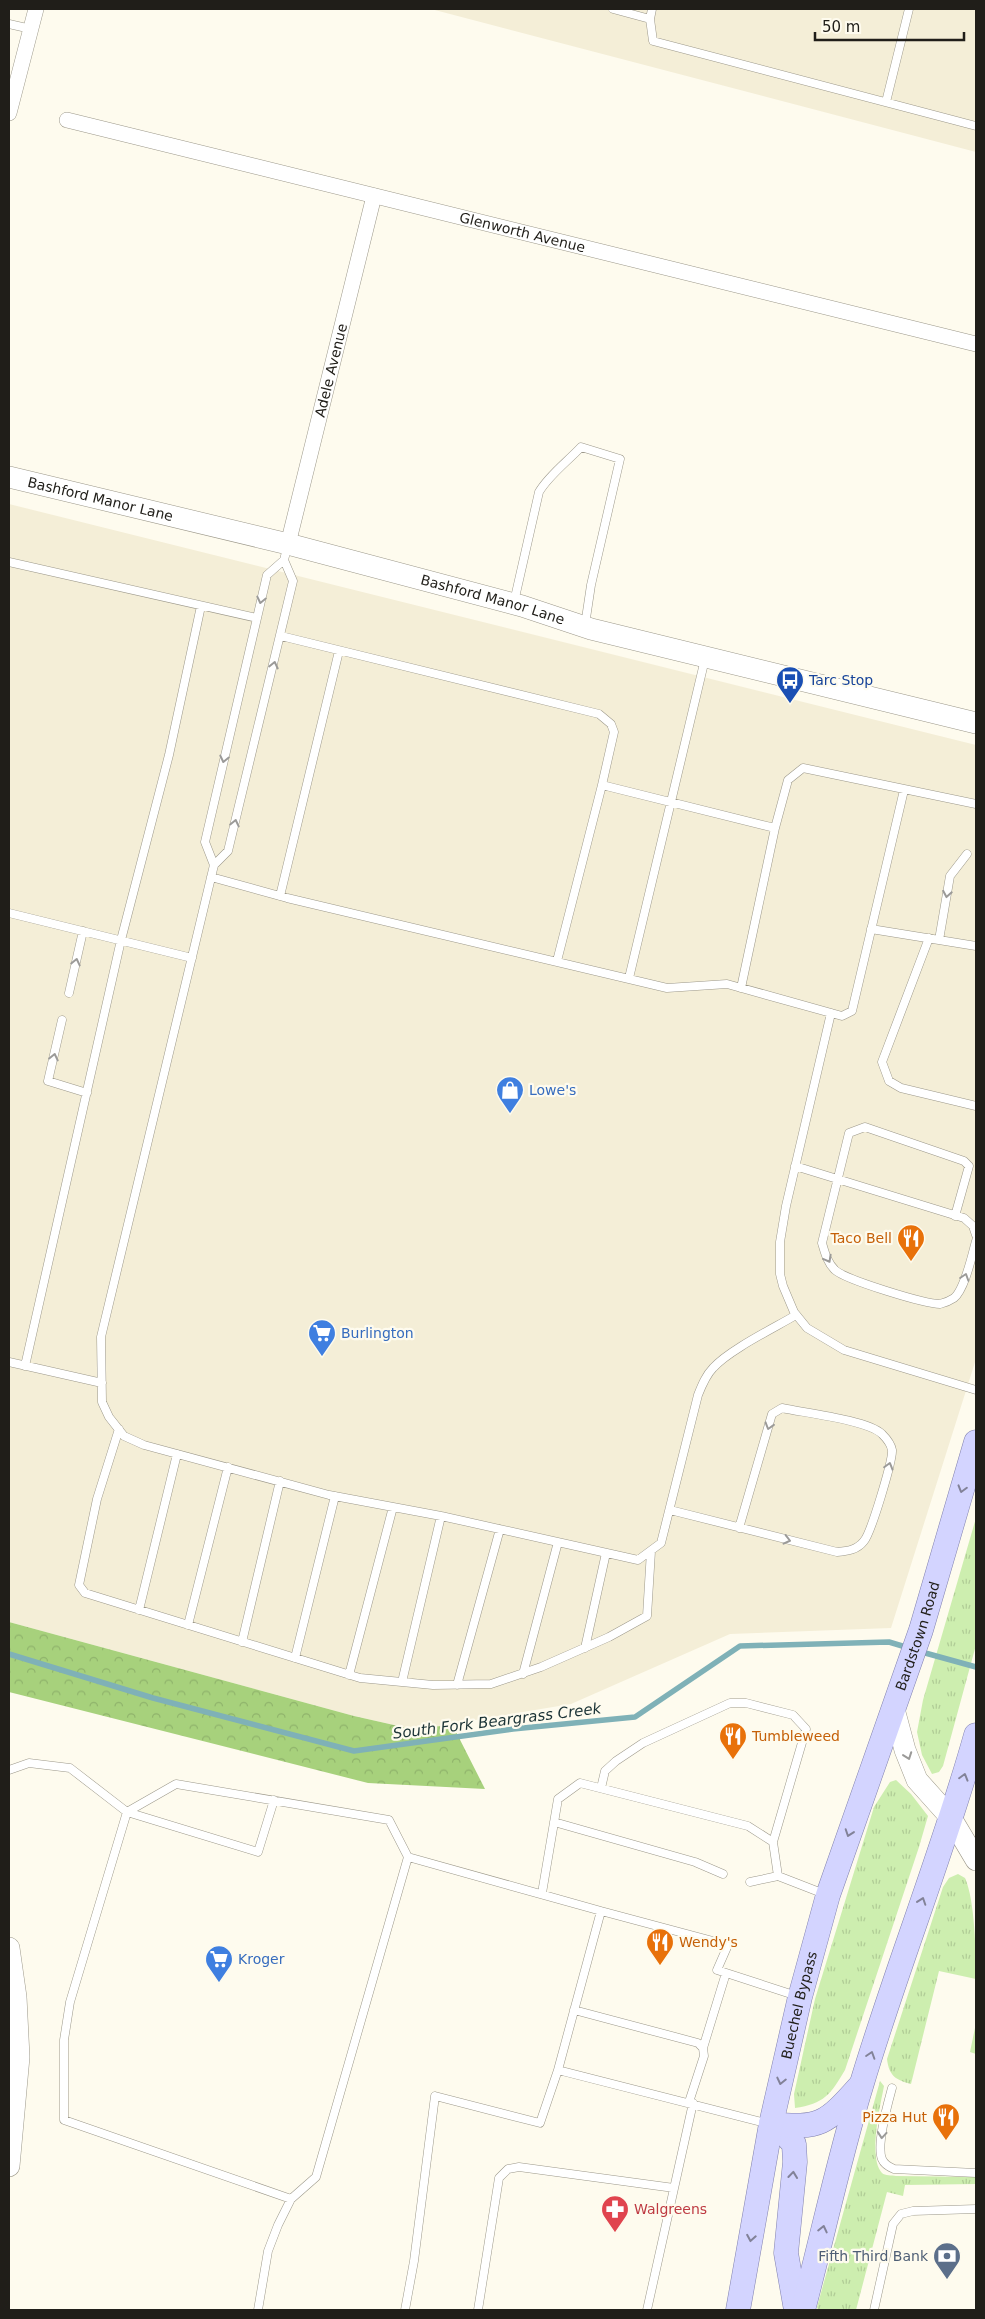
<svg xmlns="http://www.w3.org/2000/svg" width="985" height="2319" font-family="'DejaVu Sans',sans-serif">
	<defs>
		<pattern id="grass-tufts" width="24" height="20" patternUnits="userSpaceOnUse" patternTransform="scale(1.25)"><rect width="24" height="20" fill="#cdeeaf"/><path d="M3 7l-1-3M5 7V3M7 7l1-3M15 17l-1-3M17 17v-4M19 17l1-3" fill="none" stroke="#b0cc96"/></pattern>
		<pattern id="forest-crowns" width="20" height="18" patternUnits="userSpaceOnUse" patternTransform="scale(1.25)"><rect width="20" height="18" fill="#a7d17c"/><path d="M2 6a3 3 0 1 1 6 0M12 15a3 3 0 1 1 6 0" fill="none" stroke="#8fb36b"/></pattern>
	</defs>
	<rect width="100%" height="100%" fill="#fefbee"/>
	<path fill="#f4eed7" d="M431,9h545v143z
		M9,504l967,241v614l-85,269 -161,6 -159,70 -155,26 -62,-14 -345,-94z"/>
	<path fill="url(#grass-tufts)" d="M976,1518v127l-33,121 -4,6 -7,2 -10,-19 -5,-23 6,-32z
		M896,1780l15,14 17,22 -9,31 -74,223c-14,24 -21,34 -50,38l-1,-14 21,-95 59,-192 16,-25z
		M958,1874l7,4c10,22 11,76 11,101l-37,-8 -28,113c-15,-4 -22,-8 -24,-25l56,-172 6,-9z
		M976,2023v31l-6,-2z
		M880,2081l4,5c-4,21 -16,72 -2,87 3,3 10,2 14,3l80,1v7l-71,1 -2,11 -16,-4 -31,118h-38l-1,-3z"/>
	<path fill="url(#forest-crowns)" d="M9,1622l345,94 62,14 36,-6 33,65 -117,-6 -359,-91z"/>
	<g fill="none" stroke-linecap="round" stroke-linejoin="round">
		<path stroke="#7fb1b7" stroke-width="5.5" d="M918,1651l58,16
			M9,1654l144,44 201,53 159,-22 122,-12 105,-71 149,-4 20,6"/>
		<g stroke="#9c988a" stroke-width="9">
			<path id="lane" d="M613,9l37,10 2,-10
				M650,19l3,22 323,85
				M9,24l22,5
				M886,102l23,-93
				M288,544l-4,16 9,21 -65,270 -14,14 -113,472 1,65 7,15 15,19 20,9 185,50 112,21 197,44 23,-17 37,-148c4,-10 8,-20 15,-27 16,-18 61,-40 83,-53
				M9,562l248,56
				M514,602l25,-110c10,-17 28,-30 42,-45l39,12 -29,126 -6,40
				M281,636l318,78 12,10 3,8 -12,53 173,43 13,-48 15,-12 173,36
				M214,865l-9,-23 62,-267 17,-15
				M211,877l76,21 380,90 60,-4 115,32 10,-5 52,-221
				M280,896l59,-245
				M9,913l183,45
				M871,929l105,17
				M929,938l-47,124 7,19 12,7 75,18
				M939,940l11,-64 17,-22
				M557,961l45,-176
				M629,978l76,-319
				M741,988l34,-160
				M69,993l14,-62
				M831,1013l-45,193 -6,36v32l3,12 11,26 13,16 37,22 132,40
				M62,1020l-14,61 39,12
				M795,1166l169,52 9,8 3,9
				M955,1216l14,-50 -5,-5 -99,-34 -16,6 -27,110c3,10 5,19 13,27 11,10 90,34 105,34 4,-1 11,-4 14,-6 11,-9 18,-43 22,-57
				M9,1362l93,21
				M25,1366l96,-426 48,-185 32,-149
				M119,1429l-22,70 -18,86 6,8 275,85 73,7 58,-1 50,-17 68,-30 38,-21 4,-65
				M670,1510l167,42c11,-1 20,-2 27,-11 7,-8 29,-81 28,-91 -1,-6 -6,-12 -10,-16 -15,-14 -77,-21 -100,-26l-10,6 -33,114
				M139,1610l38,-156
				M188,1625l40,-158
				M242,1642l38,-161
				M585,1648l21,-95
				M295,1658l40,-162
				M523,1674l35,-132
				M349,1675l44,-168
				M402,1682l39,-166
				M457,1685l43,-156
				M9,1770l20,-7 41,5 57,44 49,-28 213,36 19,37
				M601,1788l4,-17 11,-10 27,-18 87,-40h16l47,12 13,14 -33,113
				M274,1800l-16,52 -131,-40 -57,190 -6,38v80l227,79
				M554,1822l141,40 28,12
				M750,1882l28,-6
				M542,1893l16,-94 22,-16 168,43 25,16 5,34 49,19
				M574,2010l124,33 5,5 1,8 -15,46
				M703,2048l23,-75
				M892,2088c-4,15 -16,56 -10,71 2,5 7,8 12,10l82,4
				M769,2124l-211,-54 43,-159 127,34 -11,25 80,26
				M258,2310l10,-59 10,-26 13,-26 25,-22 92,-320 193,54
				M405,2310l9,-49 21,-165 105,27 18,-53
				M478,2310l21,-132 9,-9 11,-2 155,21
				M647,2310l46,-207
				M874,2310l19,-86 8,-10 12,-3 63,-2"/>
		</g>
		<g stroke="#9c988a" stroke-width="16">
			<g id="street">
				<path d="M9,113l27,-104"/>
				<path id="s1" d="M67,120l909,224"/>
				<path id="s2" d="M288,544l86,-348"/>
			</g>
		</g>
		<g stroke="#9c988a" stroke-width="22">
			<g id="secondary">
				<path id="s3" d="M9,477l279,67 234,62 69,23 385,94"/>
				<path d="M894,1709l11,41 12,30 34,38 25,42"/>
				<path d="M9,1948l7,49 3,60 -10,109"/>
			</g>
		</g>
		<g stroke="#8181ae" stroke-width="25">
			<g id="primary">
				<path d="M771,2124l13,9 10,11 1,18 -9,91 10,57"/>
				<path d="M771,2124c49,5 55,0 88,-37"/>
				<path id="s4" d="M738,2310l33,-186 29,-127 28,-102 93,-265 55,-188"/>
				<path d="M803,2310c20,-76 36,-152 59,-227 35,-117 81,-230 114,-348"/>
			</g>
		</g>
		<use href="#lane" stroke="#fff" stroke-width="8"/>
		<use href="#street" stroke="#fff" stroke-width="15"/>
		<use href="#secondary" stroke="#fff" stroke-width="21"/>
		<use href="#primary" stroke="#d3d4ff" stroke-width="24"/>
	</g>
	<defs><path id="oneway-chevron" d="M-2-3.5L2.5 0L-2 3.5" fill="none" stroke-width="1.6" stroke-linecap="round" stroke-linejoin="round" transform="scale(1.25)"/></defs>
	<g stroke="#9b9a98">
		<use href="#oneway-chevron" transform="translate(261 600) rotate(103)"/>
		<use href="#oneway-chevron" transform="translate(274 665) rotate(-77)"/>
		<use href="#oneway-chevron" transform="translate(224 759) rotate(103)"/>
		<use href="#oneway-chevron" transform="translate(235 823) rotate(-77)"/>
		<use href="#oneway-chevron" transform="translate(947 894) rotate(100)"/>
		<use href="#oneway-chevron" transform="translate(76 962) rotate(-77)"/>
		<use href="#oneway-chevron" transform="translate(54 1057) rotate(-77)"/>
		<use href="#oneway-chevron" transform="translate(828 1259) rotate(61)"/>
		<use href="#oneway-chevron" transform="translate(965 1277) rotate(-72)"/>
		<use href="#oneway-chevron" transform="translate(769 1426) rotate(107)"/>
		<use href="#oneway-chevron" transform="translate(889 1466) rotate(-74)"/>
		<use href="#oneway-chevron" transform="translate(787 1540) rotate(14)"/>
		<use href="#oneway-chevron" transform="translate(908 1756) rotate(70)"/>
		<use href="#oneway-chevron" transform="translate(882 2135) rotate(95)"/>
	</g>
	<g stroke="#828298">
		<use href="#oneway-chevron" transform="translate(962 1489) rotate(106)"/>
		<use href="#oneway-chevron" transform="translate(964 1777) rotate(-74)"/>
		<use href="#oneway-chevron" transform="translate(849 1833) rotate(109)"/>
		<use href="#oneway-chevron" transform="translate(922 1901) rotate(-71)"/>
		<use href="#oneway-chevron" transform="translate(871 2055) rotate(-72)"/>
		<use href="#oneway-chevron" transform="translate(781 2081) rotate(103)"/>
		<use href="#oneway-chevron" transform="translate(793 2175) rotate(-84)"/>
		<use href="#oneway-chevron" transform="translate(823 2229) rotate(-77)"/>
		<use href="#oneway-chevron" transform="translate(751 2238) rotate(100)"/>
	</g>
	<defs>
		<g id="bus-pin" transform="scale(1.4375)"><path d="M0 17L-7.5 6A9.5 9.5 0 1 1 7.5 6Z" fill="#1a4fb4" stroke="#fefbee"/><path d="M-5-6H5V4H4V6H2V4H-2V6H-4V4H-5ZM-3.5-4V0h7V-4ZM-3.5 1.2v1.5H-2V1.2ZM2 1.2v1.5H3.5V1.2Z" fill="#fff"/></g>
		<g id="shop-pin" transform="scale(1.4375)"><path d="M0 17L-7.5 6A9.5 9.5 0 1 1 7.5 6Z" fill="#3f7fe0" stroke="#fefbee"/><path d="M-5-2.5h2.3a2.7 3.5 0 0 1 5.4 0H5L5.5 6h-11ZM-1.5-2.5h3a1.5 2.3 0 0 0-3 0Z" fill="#fff"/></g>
		<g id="restaurant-pin" transform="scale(1.4375)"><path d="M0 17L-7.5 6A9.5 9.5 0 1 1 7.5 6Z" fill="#e8710a" stroke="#fefbee"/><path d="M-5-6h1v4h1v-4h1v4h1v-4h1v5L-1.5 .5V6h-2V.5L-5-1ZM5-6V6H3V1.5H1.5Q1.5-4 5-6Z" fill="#fff"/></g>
		<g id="supermarket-pin" transform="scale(1.4375)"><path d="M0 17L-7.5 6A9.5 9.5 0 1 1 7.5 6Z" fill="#3f7fe0" stroke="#fefbee"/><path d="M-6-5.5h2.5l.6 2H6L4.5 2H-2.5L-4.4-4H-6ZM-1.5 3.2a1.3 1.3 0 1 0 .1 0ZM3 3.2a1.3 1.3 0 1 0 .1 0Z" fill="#fff"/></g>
		<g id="pharmacy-pin" transform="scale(1.4375)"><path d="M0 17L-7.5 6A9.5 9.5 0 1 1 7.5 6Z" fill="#e0444e" stroke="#fefbee"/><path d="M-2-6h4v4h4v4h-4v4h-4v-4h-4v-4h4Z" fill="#fff"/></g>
		<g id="bank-pin" transform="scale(1.4375)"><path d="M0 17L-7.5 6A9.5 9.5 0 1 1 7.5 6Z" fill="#5c6f8a" stroke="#fefbee"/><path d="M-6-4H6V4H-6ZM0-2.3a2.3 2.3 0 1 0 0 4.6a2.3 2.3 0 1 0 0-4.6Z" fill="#fff"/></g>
	</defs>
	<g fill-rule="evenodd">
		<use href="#bus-pin" x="790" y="680"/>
		<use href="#shop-pin" x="510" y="1090"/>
		<use href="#restaurant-pin" x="911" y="1238"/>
		<use href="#supermarket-pin" x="322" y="1333"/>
		<use href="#restaurant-pin" x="733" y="1736"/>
		<use href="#restaurant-pin" x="660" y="1942"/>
		<use href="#supermarket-pin" x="219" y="1959"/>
		<use href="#restaurant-pin" x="946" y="2117"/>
		<use href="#pharmacy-pin" x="615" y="2209"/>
		<use href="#bank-pin" x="947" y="2256"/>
	</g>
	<g text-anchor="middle" stroke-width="4.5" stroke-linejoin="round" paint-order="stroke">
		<g font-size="14" fill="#201e19" stroke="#fefbee">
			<text dy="5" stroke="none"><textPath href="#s1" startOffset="469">Glenworth Avenue</textPath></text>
			<text dy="5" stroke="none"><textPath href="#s2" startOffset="179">Adele Avenue</textPath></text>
			<text dy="5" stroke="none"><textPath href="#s3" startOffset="94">Bashford Manor Lane</textPath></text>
			<text dy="5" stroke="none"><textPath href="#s3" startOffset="499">Bashford Manor Lane</textPath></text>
			<text dy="5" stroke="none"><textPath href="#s4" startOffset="699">Bardstown Road</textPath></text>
			<text dy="5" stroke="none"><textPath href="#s4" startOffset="311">Buechel Bypass</textPath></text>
		</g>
		<g font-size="14" fill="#164399" stroke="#fefbee" text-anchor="start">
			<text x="809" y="685">Tarc Stop</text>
		</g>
		<g font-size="14" fill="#366cbe" stroke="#fefbee" text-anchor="start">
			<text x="529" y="1095">Lowe's</text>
			<text x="341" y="1338">Burlington</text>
			<text x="238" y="1964">Kroger</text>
		</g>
		<g font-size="14" fill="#c56008" stroke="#fefbee" text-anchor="end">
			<text x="892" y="1243">Taco Bell</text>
			<text x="752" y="1741" text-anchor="start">Tumbleweed</text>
			<text x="679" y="1947" text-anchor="start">Wendy's</text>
			<text x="927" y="2122">Pizza Hut</text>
		</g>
		<g font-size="14" fill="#be3a42" stroke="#fefbee" text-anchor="start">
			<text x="634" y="2214">Walgreens</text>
		</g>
		<g font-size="14" fill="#4e5e75" stroke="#fefbee" text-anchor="end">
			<text x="928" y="2261">Fifth Third Bank</text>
		</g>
		<g font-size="15" font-style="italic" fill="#1b3336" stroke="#fefbee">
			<text transform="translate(497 1721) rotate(-7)" y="5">South Fork Beargrass Creek</text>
		</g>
	</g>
	<rect width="985" height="2319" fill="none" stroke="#201e19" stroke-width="20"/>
	<path d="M815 32v8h149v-8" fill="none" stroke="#201e19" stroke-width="2.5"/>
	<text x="822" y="32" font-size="15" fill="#201e19" stroke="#fefbee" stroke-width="4" paint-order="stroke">50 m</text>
</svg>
